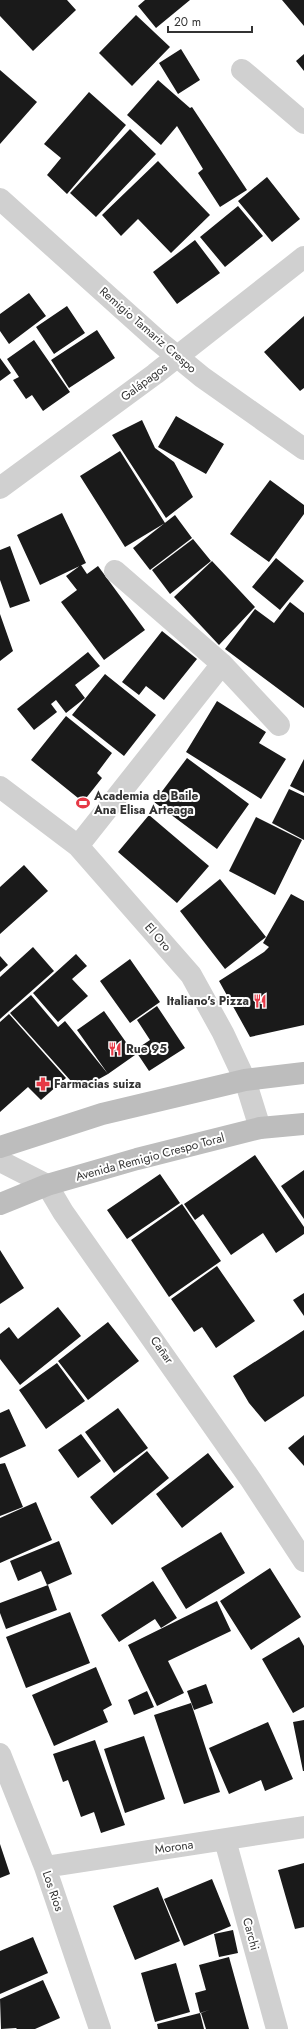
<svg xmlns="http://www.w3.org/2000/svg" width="304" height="2029" font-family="Jost,sans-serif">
	<rect width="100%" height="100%" fill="#fff"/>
	<path fill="#1a1a1a" d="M0,0h67l9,10 -43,41 -33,-35z
		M145,0h45l-34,28 -18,-22z
		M282,0h22v26z
		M136,15l34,32 -38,39 -33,-33z
		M181,49l19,31 -22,14 -19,-31z
		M304,54v17l-8,-10z
		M0,70l37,32 -37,42z
		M158,80l32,28 2,-1 55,83 -27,17 -22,-34 5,-4 -26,-43 -16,19 -34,-30z
		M89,92l37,33 -59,69 -20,-19 14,-17 -17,-14z
		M130,129l26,25 -60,63 -26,-24z
		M158,161l52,54 -39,38 -33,-34 -17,17 -19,-21z
		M267,177l33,42 -28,23 -34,-41z
		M238,206l25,30 -38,31 -25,-30z
		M195,240l25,33 -43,31 -24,-32z
		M29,293l17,23 -37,28 -9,-13v-17z
		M67,306l18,27 -31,21 -18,-27z
		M304,316v72l-4,3 -36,-39z
		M97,330l18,28 -46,30 -18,-28z
		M34,340l36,52 -27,19 -11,-16 -6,4 -13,-19 6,-3 -12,-18z
		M0,358l11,15 -11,8z
		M176,416l48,28 -18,30 -48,-27z
		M142,420l13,28 19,14 19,35 -27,21 -54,-83z
		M120,451l45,72 -40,24 -45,-71z
		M270,480l34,25v9l-35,48 -39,-28z
		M62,513l24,50 -46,22 -23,-50z
		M175,515l17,23 -42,32 -17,-22z
		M193,539l18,22 -41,33 -18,-24z
		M10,546l20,55 -20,7 -10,-28v-30z
		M276,558l28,23 -24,29 -28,-23z
		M212,561l43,46 -36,38 -45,-48z
		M81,565l6,9 11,-8 47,64 -41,30 -43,-58 16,-12 -11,-14z
		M290,602l14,11v95l-79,-59 30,-40 19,14z
		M0,614l13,37 -13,10z
		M162,631l35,28 -33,41 -18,-14 -7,9 -17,-13z
		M88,652l12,14 -25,19 10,13 -19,15 -10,-13 -5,4 6,8 -23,18 -17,-21z
		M105,674l51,41 -32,41 -52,-41z
		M217,701l49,31 -7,11 27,16 -25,40 -75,-47z
		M66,716l46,37 -15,20 5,5 -19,24 -52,-42z
		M187,758l62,46 -32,45 -63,-47z
		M304,759v34l-14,-7z
		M289,789l15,7v44l-32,-17z
		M149,815l60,51 -32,37 -59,-51z
		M256,817l46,23 -27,55 -46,-24z
		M24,865l24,26 -48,43v-47z
		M220,879l46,58 -41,32 -45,-58z
		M291,894l13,7v124l-54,12 -31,-56 45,-29 5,-5 -6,-4z
		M33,947l21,24 -54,48v-42z
		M76,954l11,12 -15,13 16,17 -30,26 -25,-29z
		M0,956l8,9 -8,7z
		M130,959l30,43 -30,21 -30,-42z
		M31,995l27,32 7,-6 43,53 -29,16 -69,-77z
		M157,1006l28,42 -36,23 -14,-21 15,-10 -13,-20z
		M104,1011l31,44 -27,19 -31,-44z
		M9,1014l57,64 -25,22 -13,-13 -28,25v-90z
		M255,1155l49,72v7l-28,19 -13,-20 -32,22 -28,-41 -8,6 -11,-16z
		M304,1170v49l-23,-33z
		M160,1174l20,29 -53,36 -20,-29z
		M182,1204l39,57 -52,36 -38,-57z
		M0,1250l24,38 -24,16z
		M217,1266l38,55 -39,27 -14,-21 -8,5 -23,-33z
		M304,1293v23l-11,-16z
		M58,1307l23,29 -61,49 -20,-26v-25l9,-7 9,12z
		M108,1322l31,39 -51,39 -30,-39z
		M304,1330v66l-39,26 -16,-19 -16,-27z
		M57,1363l28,38 -39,28 -27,-39z
		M118,1408l30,40 -34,25 -29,-41z
		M9,1409l17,37 -26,12v-45z
		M81,1434l20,27 -23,17 -20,-28z
		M304,1435v31l-16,-18z
		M147,1451l22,27 -57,47 -22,-28z
		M208,1453l26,34 -52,41 -26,-34z
		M5,1463l18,44 -23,9v-52z
		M36,1502l16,38 -52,23v-45z
		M221,1532l24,41 -59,36 -25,-41z
		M59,1541l13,33 -25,11 -6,-14 -23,10 -8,-20z
		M270,1568l31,49 -50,33 -31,-49z
		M153,1581l24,37 -16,10 -6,-9 -36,23 -18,-27z
		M48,1585l9,25 -51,19 -6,-16v-10z
		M217,1601l14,30 -63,30 16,32 -27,13 -29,-61z
		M70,1612l20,51 -64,25 -20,-51z
		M299,1637l5,9v61l-11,6 -31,-54z
		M96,1667l16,38 -9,5 5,12 -54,24 -22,-51z
		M206,1684l7,19 -19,7 -7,-19z
		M147,1691l7,16 -20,8 -6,-15z
		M191,1703l29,89 -36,12 -30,-89z
		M304,1720v51h-1l-10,-49z
		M268,1722l25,57 -28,12 -4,-11 -32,14 -20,-46z
		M144,1736l21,63 -40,14 -21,-64z
		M95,1740l30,85 -24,8 -7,-21 -13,5 -13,-37 -5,2 -10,-28z
		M0,1844l10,30 -10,4z
		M304,1863v64l-9,2 -17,-59z
		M212,1879l19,47 -47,20 -20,-47z
		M158,1887l22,54 -45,19 -22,-54z
		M233,1930l5,23 -19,4 -5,-23z
		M33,1937l15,36 -48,21v-43z
		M229,1957l20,72h-43l-5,-16 8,-3 -9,3 4,16h-46l-1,-5 43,-11 -5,-20 11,-3 -7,-25z
		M176,1963l14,49 -35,10 -14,-49z
		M43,1980l17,38 -25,11h-18l-1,-1 -15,1 -1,-30z"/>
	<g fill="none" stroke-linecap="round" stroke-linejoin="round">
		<path stroke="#d0d0d0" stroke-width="22" d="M242,70l62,53
			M0,199l157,141 45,37 102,72
			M0,488l155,-114 149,-117
			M115,571l107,93 57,61
			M0,787l78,59 113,129 32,58 22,47 15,48
			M78,846l144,-182
			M0,1161l47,24 16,27 188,268 53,81
			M0,1754l45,113 55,162
			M225,1840l52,189
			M45,1867l259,-40"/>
		<path stroke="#bdbdbd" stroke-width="22" d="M0,1147l102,-33 143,-34 59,-7
			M0,1204l47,-19 90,-26 123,-31 44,-4"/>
	</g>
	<defs>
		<g id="stadium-bare" transform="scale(1.08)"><path d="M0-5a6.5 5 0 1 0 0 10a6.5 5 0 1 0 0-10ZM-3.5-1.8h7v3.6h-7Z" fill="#e63946" stroke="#fff" stroke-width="2.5" paint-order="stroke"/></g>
		<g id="restaurant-bare" transform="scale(1.08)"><path d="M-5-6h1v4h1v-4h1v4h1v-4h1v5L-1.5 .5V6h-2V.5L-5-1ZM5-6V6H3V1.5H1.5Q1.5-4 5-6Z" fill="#e63946" stroke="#fff" stroke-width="2.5" paint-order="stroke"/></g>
		<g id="pharmacy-bare" transform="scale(1.08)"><path d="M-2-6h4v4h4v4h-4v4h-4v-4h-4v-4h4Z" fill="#e63946" stroke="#fff" stroke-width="2.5" paint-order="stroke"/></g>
	</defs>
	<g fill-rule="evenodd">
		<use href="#stadium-bare" x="83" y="803"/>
		<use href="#restaurant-bare" x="260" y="1001"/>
		<use href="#restaurant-bare" x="115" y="1049"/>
		<use href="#pharmacy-bare" x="43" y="1084"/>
	</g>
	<g text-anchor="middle" stroke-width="4" stroke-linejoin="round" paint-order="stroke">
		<g font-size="12" fill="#333" stroke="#fff">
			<text transform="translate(148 330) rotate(41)" y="4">Remigio Tamariz Crespo</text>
			<text transform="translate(144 382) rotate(-37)" y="4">Galápagos</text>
			<text transform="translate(158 937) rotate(49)" y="4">El Oro</text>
			<text transform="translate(150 1157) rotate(-15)" y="4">Avenida Remigio Crespo Toral</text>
			<text transform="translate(162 1350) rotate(55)" y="4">Cañar</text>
			<text transform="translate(174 1847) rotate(-8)" y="4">Morona</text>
			<text transform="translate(53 1891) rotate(71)" y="4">Los Ríos</text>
			<text transform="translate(251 1934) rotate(75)" y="4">Carchi</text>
		</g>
		<g font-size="12" font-weight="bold" fill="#333" stroke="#fff" text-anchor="start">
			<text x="94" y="800">Academia de Baile<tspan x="94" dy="14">Ana Elisa Arteaga</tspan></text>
			<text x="249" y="1005" text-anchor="end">Italiano's Pizza</text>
			<text x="126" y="1053">Rue 95</text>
			<text x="54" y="1088">Farmacias suiza</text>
		</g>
	</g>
	<path d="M168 26v6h84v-6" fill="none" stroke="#333333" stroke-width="2"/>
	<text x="174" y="26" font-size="12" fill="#333333" stroke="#ffffff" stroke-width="3" paint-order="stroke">20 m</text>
</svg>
